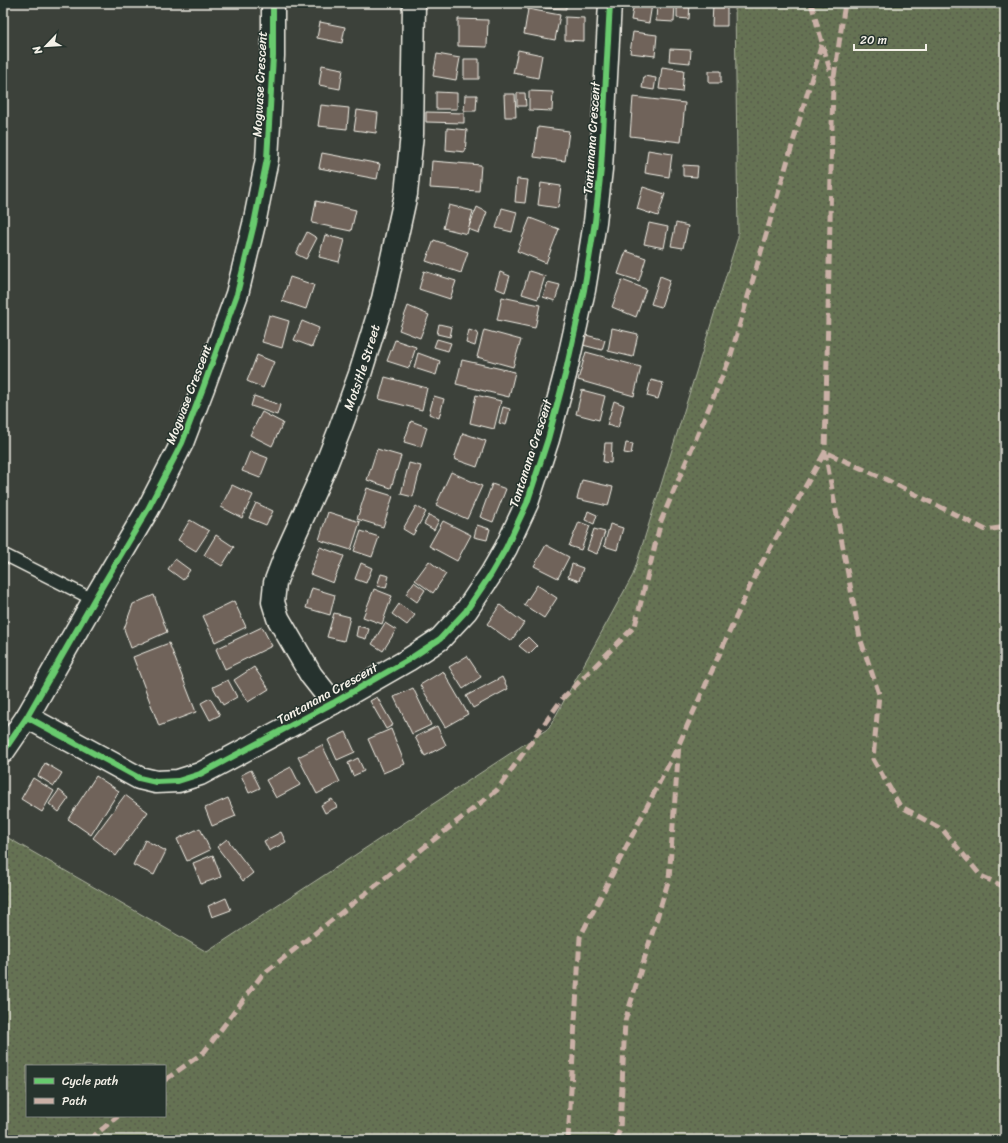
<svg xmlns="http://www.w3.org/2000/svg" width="1008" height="1143" font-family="Sriracha,sans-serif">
	<defs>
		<pattern id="grass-dots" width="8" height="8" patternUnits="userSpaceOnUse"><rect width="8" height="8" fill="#657253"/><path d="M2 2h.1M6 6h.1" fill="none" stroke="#565b4c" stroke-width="1.8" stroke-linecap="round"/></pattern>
	</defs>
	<rect width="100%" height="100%" fill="#3c413a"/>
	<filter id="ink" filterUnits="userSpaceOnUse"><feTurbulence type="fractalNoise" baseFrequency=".025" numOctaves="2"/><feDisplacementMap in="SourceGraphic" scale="8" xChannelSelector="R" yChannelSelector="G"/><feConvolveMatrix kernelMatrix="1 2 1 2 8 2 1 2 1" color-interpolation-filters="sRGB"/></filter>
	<g filter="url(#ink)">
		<path fill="url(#grass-dots)" stroke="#acb29e" fill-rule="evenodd" d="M735,3h270v1137h-1002v-305l204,117 342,-224 84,-153 105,-338zM27,1066h138v50h-138z"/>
		<path fill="#6f635a" stroke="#f4f1e8" d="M546,3h20v6l-21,-1z
			M634,3l18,1 -3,19 -18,-3z
			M657,3h18l-1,19 -18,-1z
			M677,3h13l-1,16 -12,-1z
			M713,3h14v23h-15z
			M528,9l32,6 -5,25 -31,-6z
			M565,17l19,1v23l-19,-1z
			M458,19l30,1 -1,27 -29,-1z
			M320,22l25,5 -3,16 -25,-5z
			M633,32l24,3 -2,21 -25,-3z
			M670,49l21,1 -1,13 -21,-2z
			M518,50l24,5 -4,23 -25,-5z
			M437,54l23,4 -4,22 -23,-4z
			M464,59h15v20h-15z
			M322,65l21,4 -3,20 -21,-4z
			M662,67l22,3 -2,22 -23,-3z
			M709,71h12v12h-12z
			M644,76l12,2 -2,12 -12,-2z
			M529,91l24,1 -1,19 -23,-1z
			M436,92l21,1v16h-21z
			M517,93h8l1,13h-9z
			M504,94h11l1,23h-11z
			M465,95h12l-1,16h-12z
			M633,97l52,6 -4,39 -51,-6z
			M321,105l28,3 -2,21 -29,-3z
			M357,110l21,3 -2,20 -22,-3z
			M426,112l38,1v10l-38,-1z
			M538,127l31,4 -4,30 -31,-4z
			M447,128l20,2 -2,22 -19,-2z
			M648,150l24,4 -3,23 -24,-4z
			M322,153l58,11 -3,15 -58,-11z
			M432,161l49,4 -2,26 -49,-3z
			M683,165l15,1 -1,11 -14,-1z
			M517,179l11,1 -3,23 -10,-1z
			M541,183l20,3 -3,22 -20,-3z
			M643,187l22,7 -7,22 -21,-7z
			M316,201l40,9 -5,21 -39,-8z
			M449,205l24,6 -6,23 -24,-6z
			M477,207l10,5 -8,21 -11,-4z
			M502,208l15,4 -5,20 -16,-4z
			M530,218l29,11 -13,34 -29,-12z
			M649,223l19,4 -4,21 -20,-4z
			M676,223l12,3 -5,22 -12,-2z
			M307,232l10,6 -11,21 -10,-5z
			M325,235l20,5 -6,22 -20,-5z
			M434,240l34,12 -7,21 -35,-12z
			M626,251l20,7 -7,23 -21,-7z
			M424,271l32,10 -6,18 -31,-10z
			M529,271l16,5 -7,23 -16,-5z
			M500,272l10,4 -5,16 -10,-4z
			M660,276l10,4 -9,27 -10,-3z
			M290,277l24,8 -8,24 -24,-8z
			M622,280l24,9 -10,28 -24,-10z
			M548,282l12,3 -5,16 -12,-4z
			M502,297l38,8 -5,23 -38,-8z
			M408,306l21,9 -9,23 -21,-8z
			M269,315l20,6 -7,27 -20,-6z
			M302,321l17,7 -7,19 -18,-7z
			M439,324l13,3 -2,10 -13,-3z
			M612,328l26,6 -5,23 -25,-6z
			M469,330l9,3 -3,13 -9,-3z
			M484,330l37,10 -8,27 -36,-10z
			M582,334l23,6 -3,10 -23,-6z
			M437,339l14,4 -3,8 -14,-4z
			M395,340l21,7 -7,21 -22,-7z
			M586,352l55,15 -7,29 -56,-16z
			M418,353l22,8 -4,14 -22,-7z
			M257,355l17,7 -11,26 -16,-7z
			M462,360l53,12 -6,25 -53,-13z
			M385,377l42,11 -5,22 -43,-11z
			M651,380l12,3 -5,16 -11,-3z
			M582,390l23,6 -6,24 -23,-6z
			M476,395l25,6 -7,28 -24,-6z
			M254,396l26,9 -3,10 -26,-9z
			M434,396l10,3 -5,19 -10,-4z
			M614,401l10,4 -6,23 -11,-3z
			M503,407l7,2 -4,16 -7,-2z
			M262,412l21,11 -11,23 -22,-11z
			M411,421l16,6 -6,20 -17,-5z
			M463,433l23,8 -9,26 -23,-8z
			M605,443h7l-1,20 -8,-1z
			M626,443l7,1 -2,10 -7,-1z
			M377,449l24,7 -10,32 -24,-8z
			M250,451l18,7 -8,20 -18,-7z
			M409,463l12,3 -8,31 -12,-3z
			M451,472l31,14 -15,33 -31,-14z
			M582,480l31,7 -5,19 -31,-7z
			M492,484l14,5 -13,33 -13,-5z
			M232,485l21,10 -11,23 -21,-11z
			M367,488l26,8 -10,31 -26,-8z
			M256,503l17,8 -7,14 -17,-7z
			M416,506l10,6 -13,23 -10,-6z
			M588,511l9,4 -3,9 -9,-4z
			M328,512l32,10 -9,28 -32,-10z
			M429,515l10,5 -5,10 -10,-6z
			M190,520l19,11 -13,20 -18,-11z
			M443,521l28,14 -14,26 -28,-15z
			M579,522l11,4 -9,24 -12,-4z
			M610,524l13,4 -6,22 -13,-4z
			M477,525l13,4 -3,11 -13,-3z
			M594,529l11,3 -8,22 -10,-4z
			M361,531l18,6 -7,20 -18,-6z
			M216,535l18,12 -12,19 -18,-11z
			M546,545l23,12 -11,21 -24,-12z
			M320,547l24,9 -11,27 -23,-9z
			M175,559l15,11 -7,10 -15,-11z
			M429,561l17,13 -13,19 -18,-13z
			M361,563l11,5 -6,15 -11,-4z
			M572,564l11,4 -4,13 -11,-4z
			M381,574l8,2 -3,12 -9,-2z
			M414,582l11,8 -8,12 -11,-8z
			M537,585l20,13 -13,20 -20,-13z
			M312,588l23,7 -5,20 -24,-7z
			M374,589l18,7 -10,28 -19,-7z
			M154,595l13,37 -36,16 -7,-19 9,-25z
			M234,601l12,26 -31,15 -12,-26z
			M399,604l16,11 -8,10 -15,-11z
			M500,605l24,18 -13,18 -24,-17z
			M334,613l16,4 -6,24 -17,-4z
			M385,623l11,7 -13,21 -11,-7z
			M358,626l11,3 -3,10 -10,-3z
			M262,627l10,19 -47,23 -9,-20z
			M528,637l9,9 -8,8 -10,-8z
			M169,643l27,69 -37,14 -26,-69z
			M467,656l14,21 -18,12 -14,-22z
			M254,667l15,22 -21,13 -14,-22z
			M443,671l25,43 -23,13 -25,-42z
			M502,677l6,12 -35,19 -7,-12z
			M228,680l9,17 -14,8 -10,-18z
			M413,688l18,37 -19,9 -18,-37z
			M377,697l16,28 -7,4 -16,-28z
			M210,698l10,17 -10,5 -9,-17z
			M437,726l9,19 -21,11 -10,-19z
			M391,729l14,35 -22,9 -15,-34z
			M346,732l9,20 -18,8 -9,-20z
			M322,745l18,37 -23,12 -19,-37z
			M358,758l6,13 -11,5 -5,-13z
			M45,763l17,10 -8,13 -16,-10z
			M291,767l9,18 -24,13 -10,-18z
			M251,770l9,18 -11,5 -8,-18z
			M96,776l23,15 -28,44 -23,-16z
			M33,778l21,13 -12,21 -21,-13z
			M59,790l10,8 -10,14 -10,-8z
			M125,795l23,17 -32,44 -23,-18z
			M228,798l8,18 -24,10 -7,-18z
			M332,799l5,8 -12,6 -4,-8z
			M200,828l10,22 -23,11 -10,-22z
			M281,832l5,10 -17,9 -5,-10z
			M227,839l26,34 -10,8 -26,-34z
			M145,840l21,11 -12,24 -21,-10z
			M213,855l8,22 -20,7 -8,-21z
			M226,898l5,12 -19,7 -4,-11z"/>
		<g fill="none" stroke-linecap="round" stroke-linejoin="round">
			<g stroke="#f4f1e8" stroke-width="14">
				<path id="service" d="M3,554l91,46"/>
			</g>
			<g stroke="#f4f1e8" stroke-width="25">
				<g id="minor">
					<path id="s1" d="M333,703l-22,-28 -33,-57 -5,-16 2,-19 11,-29 38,-84 16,-41 20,-55 23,-75 23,-105 6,-60 2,-131"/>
					<path d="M27,717l112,61 17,4 22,-1 22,-7 133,-71 75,-43 32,-21 26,-28 25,-37 15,-26 21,-45 21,-64 17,-64 19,-85 11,-68 6,-53 9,-166"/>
					<path d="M3,752l24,-35 67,-117 54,-91 34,-66 21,-55 34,-94 17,-70 13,-65 6,-103v-53"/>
				</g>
			</g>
			<use href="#service" stroke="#26332d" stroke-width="11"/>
			<use href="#minor" stroke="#26332d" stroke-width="22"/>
			<path stroke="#cab0a6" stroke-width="5" stroke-dasharray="10 5" stroke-linecap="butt" d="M811,3l22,78 -8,371 35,186 19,56 -6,65 27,47 43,24 38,46 24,11
				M834,77l11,-74
				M165,1080l39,-28 58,-77 235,-185 65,-91 73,-73 26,-105 69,-163 92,-315
				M89,1140l29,-24
				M568,1140l12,-203 97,-189
				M615,1140l5,-10 5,-109 44,-142 10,-135 76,-169 70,-123 60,27 101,51 19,-3"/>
			<g stroke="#26332d" stroke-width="8">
				<path id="cycleway" d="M27,717l112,61 17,4 22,-1 22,-7 133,-71 75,-43 32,-21 26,-28 25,-37 15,-26 21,-45 21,-64 17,-64 19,-85 11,-68 6,-53 9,-166
					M3,752l24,-35 67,-117 54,-91 34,-66 21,-55 34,-94 17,-70 13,-65 6,-103v-53"/>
			</g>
			<use href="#cycleway" stroke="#67ca6e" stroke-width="6"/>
		</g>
	</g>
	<g text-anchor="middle" stroke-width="3" stroke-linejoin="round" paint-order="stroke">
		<g font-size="13" fill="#f4f1e8" stroke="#26332d">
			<text transform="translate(259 84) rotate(-87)" y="5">Mogwase Crescent</text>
			<text transform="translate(591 138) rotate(-86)" y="5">Tantanana Crescent</text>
			<text dy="5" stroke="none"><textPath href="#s1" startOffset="370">Motsitle Street</textPath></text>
			<text transform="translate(188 394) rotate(-69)" y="5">Mogwase Crescent</text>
			<text transform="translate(530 453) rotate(-72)" y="5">Tantanana Crescent</text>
			<text transform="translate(327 693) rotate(-29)" y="5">Tantanana Crescent</text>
		</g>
	</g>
	<rect width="1008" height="1143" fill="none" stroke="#26332d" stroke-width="16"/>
	<rect x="8" y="8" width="992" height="1127" fill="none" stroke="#f4f1e8" stroke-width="1.5" filter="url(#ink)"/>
	<rect x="26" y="1065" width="140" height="52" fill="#26332d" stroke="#787f78"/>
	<rect x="34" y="1078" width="20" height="6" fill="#67ca6e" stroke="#787f78"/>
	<text x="62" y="1085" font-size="12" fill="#f4f1e8">Cycle path</text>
	<rect x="34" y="1098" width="20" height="6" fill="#cab0a6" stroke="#787f78"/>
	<text x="62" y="1105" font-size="12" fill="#f4f1e8">Path</text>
	<g transform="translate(46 46) rotate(245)" stroke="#26332d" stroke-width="3" paint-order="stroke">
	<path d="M0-3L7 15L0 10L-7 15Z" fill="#f4f1e8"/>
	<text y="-6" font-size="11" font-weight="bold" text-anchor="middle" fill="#f4f1e8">N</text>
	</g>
	<path d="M854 44v6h72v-6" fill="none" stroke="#f4f1e8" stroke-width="2"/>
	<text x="860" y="44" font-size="12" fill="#f4f1e8" stroke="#26332d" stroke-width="3" paint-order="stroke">20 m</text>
</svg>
